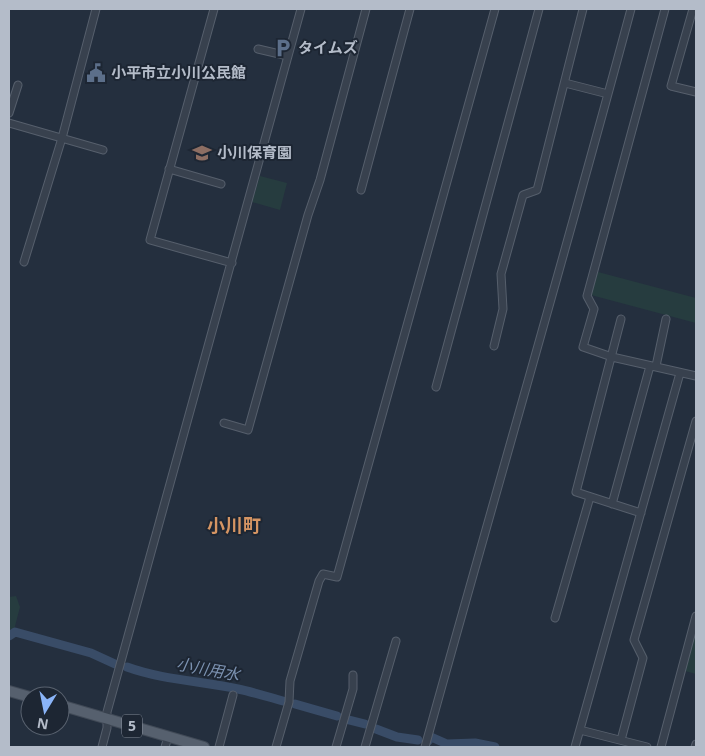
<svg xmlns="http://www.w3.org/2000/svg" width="705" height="756" font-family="'Noto Sans','Noto Sans JP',sans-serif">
	<rect width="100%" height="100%" fill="#242f3e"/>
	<path fill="#263c3f" d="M260,176l27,7 -7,27 -28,-8z
		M598,272l98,26v25l-105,-28z
		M16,596l4,11 -6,23 -5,-1v-32z
		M696,628v46l-11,-3z"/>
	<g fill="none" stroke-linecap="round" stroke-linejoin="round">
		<path stroke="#394c67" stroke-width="9" d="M9,636l6,-4 76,21 24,11
			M127,667c36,13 74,14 111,22 15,3 30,8 45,12
			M295,704l42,12
			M349,720l16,4
			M376,729l21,8 21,3
			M428,741l3,-4 16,7 28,-1 20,4"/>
		<g stroke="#565f6c" stroke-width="9">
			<path id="street" d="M214,9l-64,231 82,23
				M665,9l-78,287 7,13 -11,38 29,10 84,19
				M693,9l-22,77 25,6
				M258,49l30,7
				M565,83l43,11
				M9,113l9,-28
				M9,123l94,27
				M169,169l52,15
				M361,190l49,-181
				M24,262l38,-124 34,-129
				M621,319l-45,173 65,21
				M494,346l9,-37 -2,-35 22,-79 14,-5 46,-181
				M656,366l10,-47
				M436,387l103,-378
				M224,423l24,7 60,-215 12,-35 46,-171
				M612,504l38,-138
				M555,618l35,-121
				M580,730l67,17
				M621,740l22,-82 -9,-18 62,-219
				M102,747l5,-19v-16l194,-703
				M165,747l3,-10
				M219,747l14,-52
				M276,747l13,-45 1,-21 29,-100 4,-7 14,3 158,-568
				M336,747l17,-58v-14
				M365,747l31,-106
				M425,747c68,-246 140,-491 206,-738
				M575,747l105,-374
				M661,747l35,-131
				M695,747l1,-3"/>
		</g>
		<g stroke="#414a57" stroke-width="12">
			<path id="primary" d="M9,691l21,6
				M60,705l144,42"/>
		</g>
		<use href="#street" stroke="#38414e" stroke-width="7"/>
		<use href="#primary" stroke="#56606e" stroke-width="10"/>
	</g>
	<defs>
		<g id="parking-bare" transform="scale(1.5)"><path d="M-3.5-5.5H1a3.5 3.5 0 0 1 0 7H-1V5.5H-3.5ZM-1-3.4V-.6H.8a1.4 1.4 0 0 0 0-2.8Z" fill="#5c6f8a" stroke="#1d2633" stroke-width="2.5" paint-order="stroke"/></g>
		<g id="civic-bare" transform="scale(1.5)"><path d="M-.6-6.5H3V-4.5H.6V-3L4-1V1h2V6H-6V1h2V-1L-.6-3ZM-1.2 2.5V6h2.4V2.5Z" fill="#5c6f8a" stroke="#1d2633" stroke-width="2.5" paint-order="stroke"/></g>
		<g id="school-bare" transform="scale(1.5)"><path d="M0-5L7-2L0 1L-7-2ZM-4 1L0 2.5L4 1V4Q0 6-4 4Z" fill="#8d6e63" stroke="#1d2633" stroke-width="2.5" paint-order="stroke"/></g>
	</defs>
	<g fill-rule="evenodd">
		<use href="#parking-bare" x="283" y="48"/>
		<use href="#civic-bare" x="96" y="73"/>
		<use href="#school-bare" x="202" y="153"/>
	</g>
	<g text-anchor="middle" stroke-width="4" stroke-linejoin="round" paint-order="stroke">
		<rect fill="#1d2633" stroke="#878f9c" stroke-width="1" x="122" y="714.5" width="20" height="23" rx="4"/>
		<g font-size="14" font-weight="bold" fill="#b4bcc9">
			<text x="132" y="731">5</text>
		</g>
		<g font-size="15" font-weight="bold" fill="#b4bcc9" stroke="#1d2633" text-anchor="start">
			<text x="298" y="53">タイムズ</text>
			<text x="111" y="78">小平市立小川公民館</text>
			<text x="217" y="158">小川保育園</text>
		</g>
		<g font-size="16" font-style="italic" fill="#7c92b1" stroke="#1d2633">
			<text transform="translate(208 669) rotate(10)" y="6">小川用水</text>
		</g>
		<g font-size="18" font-weight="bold" fill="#d59563" stroke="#1d2633">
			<text x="234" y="532">小川町</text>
		</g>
	</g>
	<rect width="705" height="756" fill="none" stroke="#b4bcc9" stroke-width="20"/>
	<g transform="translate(45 711) rotate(190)"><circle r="24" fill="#1d2633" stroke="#59626f"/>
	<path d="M0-4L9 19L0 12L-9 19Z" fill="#8ab4f8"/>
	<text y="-8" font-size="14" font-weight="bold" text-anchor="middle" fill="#b4bcc9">N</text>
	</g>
</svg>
